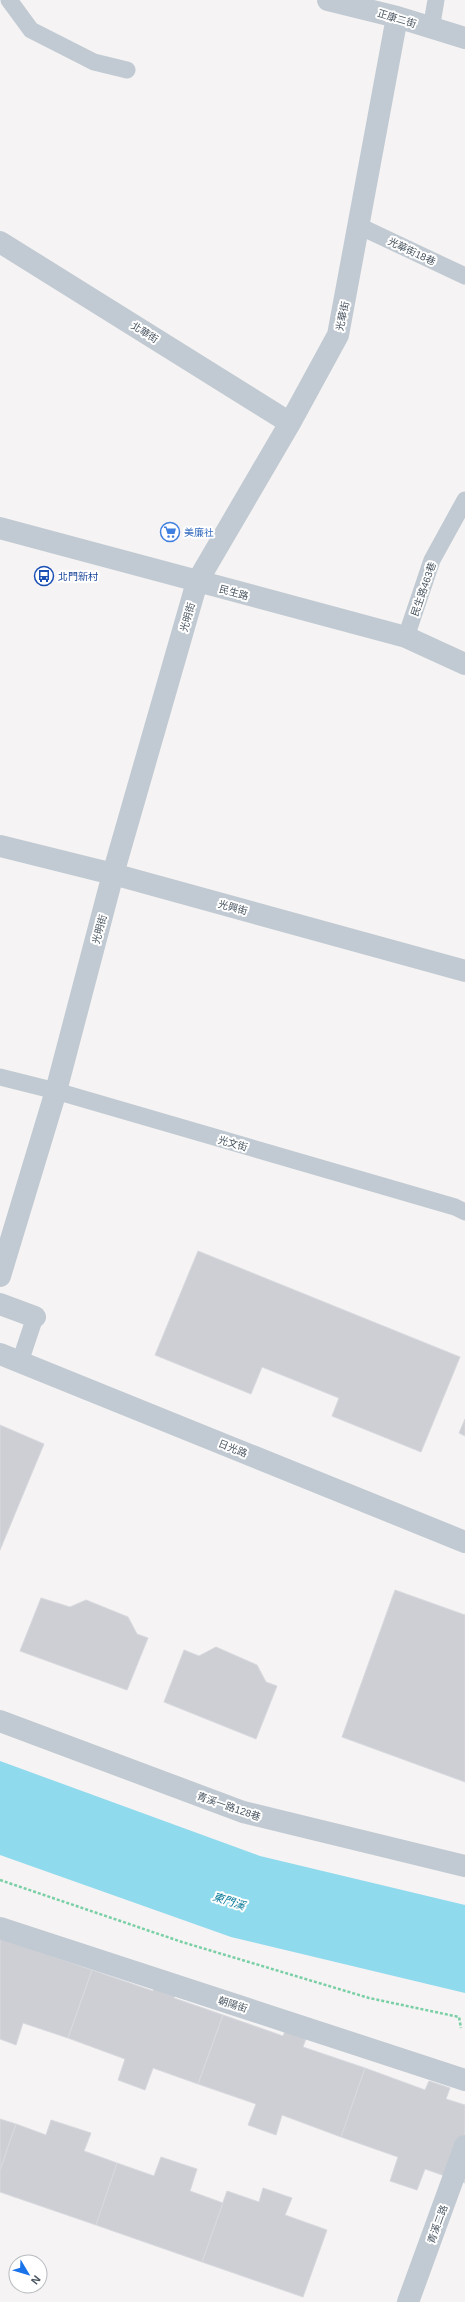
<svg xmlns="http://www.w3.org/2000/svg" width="465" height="2302" font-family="Arial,'Noto Sans TC',sans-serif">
	<rect width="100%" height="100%" fill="#f5f3f3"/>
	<path fill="#90daee" d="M0,1761l260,95 205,49v88l-234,-56 -231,-82z"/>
	<path fill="#cdcfd5" stroke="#d7d9de" d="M198,1251l262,106 -39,95 -89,-36 7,-18 -77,-31 -11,27 -96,-39z
		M465,1419v17l-6,-3z
		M0,1425l44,19 -44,106z
		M395,1590l70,25v167l-123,-45z
		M41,1598l29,9 16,-7 42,17 9,17 11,4 -21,52 -107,-39z
		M216,1647l41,18 9,17 11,4 -21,53 -92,-37 20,-52 15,6z
		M0,1938l92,32 -24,68 -45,-15 -7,22 -16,-6z
		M92,1970l61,21 4,-10 21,7 -4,10 49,17 -25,69 -45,-16 -8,22 -27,-10 7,-21 -57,-21z
		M223,2015l60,21 4,-10 21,7 -5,14 62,21 -24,69 -59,-22 -6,20 -28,-10 8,-21 -58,-20z
		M365,2068l60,22 4,-9 21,7 -4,11 19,6v78l-40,-14 -8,21 -27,-9 8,-24 -57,-20z
		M0,2119l16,5 -16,46z
		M51,2120l40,13 -7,18 33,12 -21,62 -96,-33v-22l16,-46 30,11z
		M161,2157l36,12 -7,22 33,12 -21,59 -106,-37 21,-62 37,13z
		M263,2188l29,10 -7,17 42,15 -24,67 -101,-35 25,-71 32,11z"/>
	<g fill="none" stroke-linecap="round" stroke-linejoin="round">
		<path stroke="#7ad0a6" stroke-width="2.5" stroke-dasharray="3 2" stroke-linecap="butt" d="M0,1880l182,62 187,56 90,19 2,11"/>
		<path stroke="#c1cad2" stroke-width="17" d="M9,0l22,30 63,32 33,8
			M431,29l5,-29
			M359,226l106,50
			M406,637l26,-77 33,-60
			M0,1077l56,14 399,116 10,5
			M20,1362l15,-45"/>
		<path stroke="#c1cad2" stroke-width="22" d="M328,0l69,17 68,21
			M0,242l290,181
			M0,528l406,109 59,27
			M0,846l113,28 352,97
			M0,1276l56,-185 57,-217 84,-292 93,-159 48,-88 59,-318
			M0,1304l35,13
			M0,1354l465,188
			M0,1721l243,91 222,54
			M0,1928l465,152
			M408,2302l57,-156"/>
	</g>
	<defs>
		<g id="supermarket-ring" transform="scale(1)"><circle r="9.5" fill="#fff" stroke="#3f7fe0" stroke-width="1.5"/><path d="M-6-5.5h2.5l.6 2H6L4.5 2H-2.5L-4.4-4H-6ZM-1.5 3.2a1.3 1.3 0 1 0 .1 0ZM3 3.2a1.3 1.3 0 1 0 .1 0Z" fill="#3f7fe0"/></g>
		<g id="bus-ring" transform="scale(1)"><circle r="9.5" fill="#fff" stroke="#1a4fb4" stroke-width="1.5"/><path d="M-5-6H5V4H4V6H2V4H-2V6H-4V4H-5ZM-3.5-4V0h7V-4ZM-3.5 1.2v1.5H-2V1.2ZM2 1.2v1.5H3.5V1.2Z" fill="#1a4fb4"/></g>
	</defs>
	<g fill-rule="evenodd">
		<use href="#supermarket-ring" x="170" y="532"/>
		<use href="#bus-ring" x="44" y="576"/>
	</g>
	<g text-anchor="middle" stroke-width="4" stroke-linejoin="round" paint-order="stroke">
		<g font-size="10" fill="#4a5661" stroke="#fff">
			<text transform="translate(397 18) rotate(17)" y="4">正康二街</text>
			<text transform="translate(412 251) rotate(25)" y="4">光華街18巷</text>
			<text transform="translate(342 316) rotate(-78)" y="4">光華街</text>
			<text transform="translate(145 332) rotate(32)" y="4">北華街</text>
			<text transform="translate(423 589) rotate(-71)" y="4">民生路463巷</text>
			<text transform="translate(234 592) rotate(15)" y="4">民生路</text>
			<text transform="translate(187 617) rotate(-74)" y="4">光明街</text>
			<text transform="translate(233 907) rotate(15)" y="4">光興街</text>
			<text transform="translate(99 929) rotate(-75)" y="4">光明街</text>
			<text transform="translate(233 1143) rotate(16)" y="4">光文街</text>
			<text transform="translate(233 1448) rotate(22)" y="4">日光路</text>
			<text transform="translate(229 1806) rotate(19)" y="4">青溪一路128巷</text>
			<text transform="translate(233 2004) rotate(18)" y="4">朝陽街</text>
			<text transform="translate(437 2224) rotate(-70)" y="4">青溪二路</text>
		</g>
		<g font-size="10" fill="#366cbe" stroke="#fff" text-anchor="start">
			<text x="184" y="536">美廉社</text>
		</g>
		<g font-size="10" fill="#164399" stroke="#fff" text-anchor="start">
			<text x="58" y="580">北門新村</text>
		</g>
		<g font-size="11" font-style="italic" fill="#0c7c9b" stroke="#fff">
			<text transform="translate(229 1901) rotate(18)" y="4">東門溪</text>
		</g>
	</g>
	<g transform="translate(28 2274) rotate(128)"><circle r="19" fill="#ffffff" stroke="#b7bbc0"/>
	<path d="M0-3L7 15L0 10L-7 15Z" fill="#1a73e8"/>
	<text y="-6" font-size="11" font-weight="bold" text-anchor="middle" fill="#4a5661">N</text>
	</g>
</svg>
